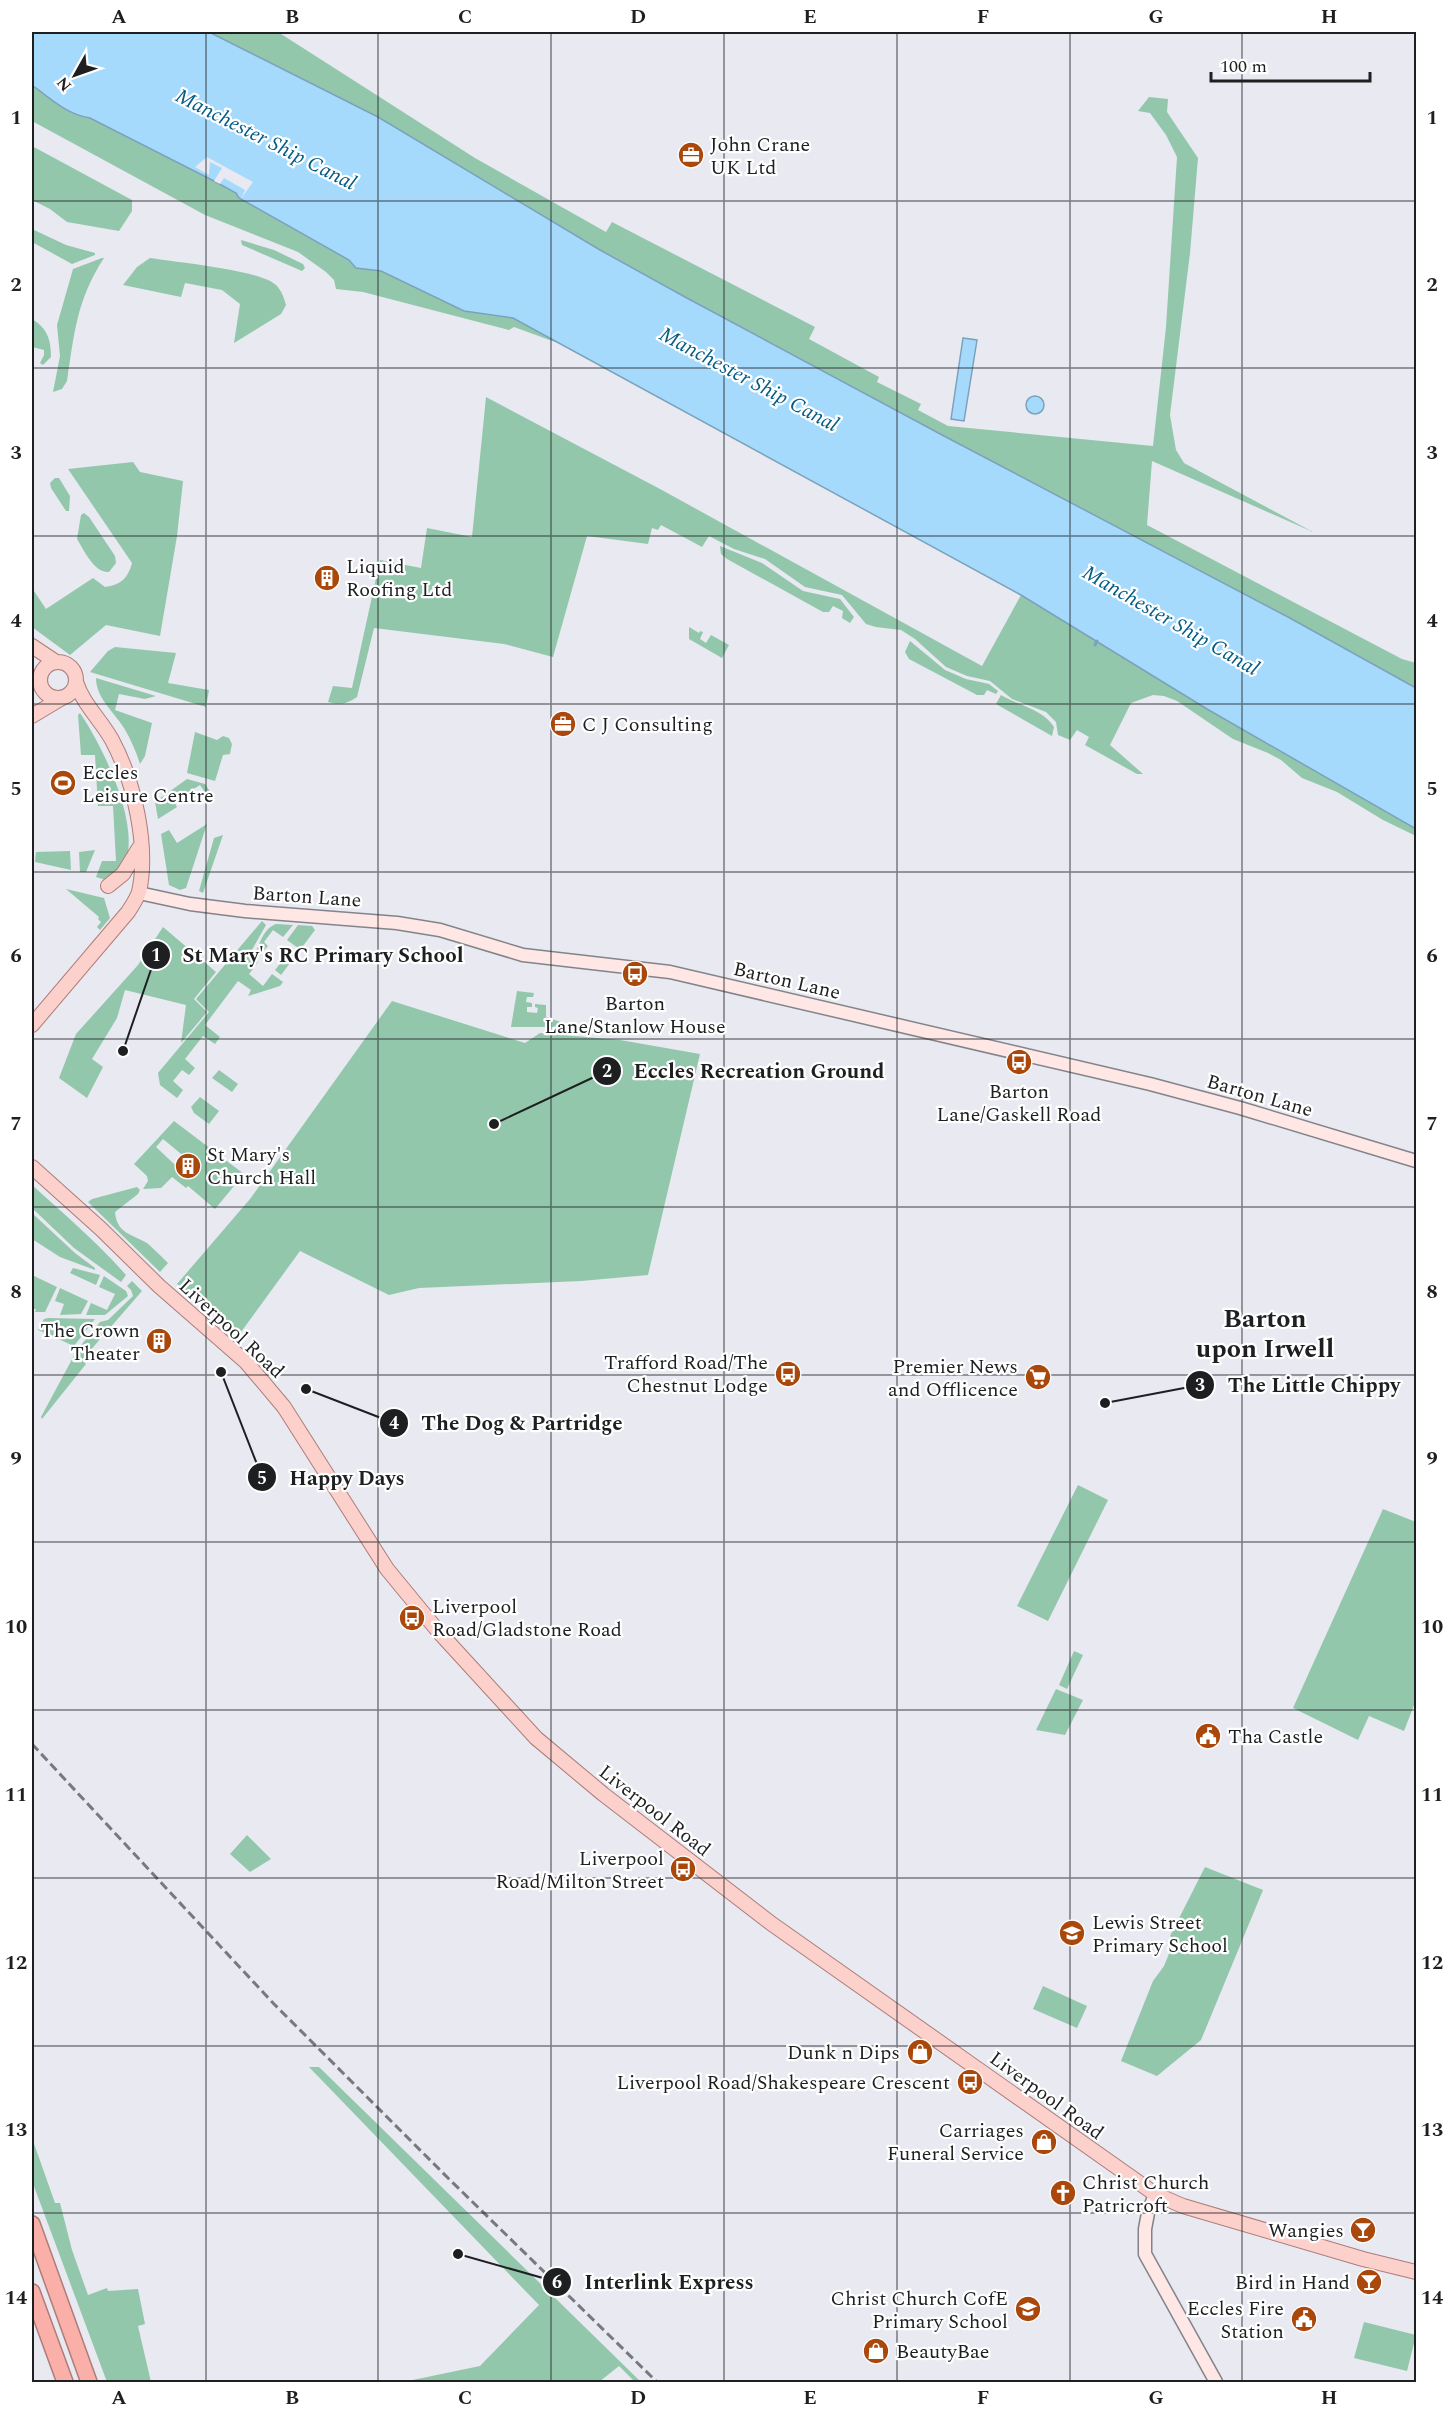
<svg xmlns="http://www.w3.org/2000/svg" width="1448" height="2414" font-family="Spectral,serif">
	<rect width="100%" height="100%" fill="#e8e9f1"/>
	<path fill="#93c7ac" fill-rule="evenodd" d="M209,32h69l197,126 131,74 6,-10 203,105 -6,12 70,38 -2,5 44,22 -3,6 30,16 205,20 13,-119 11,-170 -11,-22 -16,-22 -12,-2 11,-14 19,2 -1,13 31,46 -8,95 -20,162 6,35 8,13 129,69 -161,-71 -5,64 255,134 14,4v25l-128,-71 -344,-181 -259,-139 -85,-47 -222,-133z
		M32,85c17,12 36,30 58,33l124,63 22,12 3,5 110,62 7,8 25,3 83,40 49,7 53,28 -52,-19 -5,3 -146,-38 -27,-3 -2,-9 -8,-8 -28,-20 -93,-37 -173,-94z
		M32,146l100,54v11l-13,20 -52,-9 -17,-13 -18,-9z
		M32,229l34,16 29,8v2l-23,9 -40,-22z
		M241,240l33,10 29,14 2,4 -3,3 -60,-26z
		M102,258h2c-27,41 -30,76 -37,123l-5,8 -9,3 7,-36 -3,-31 16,-56z
		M150,258c24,4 111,12 126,27 6,6 8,13 10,20l-5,9 -47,29 6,-39 -18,-14 -37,-7 -4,14 -58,-12 14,-18z
		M32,319c15,9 19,20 19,38l-8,8 -3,-2 4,-8v-5l-12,-3z
		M486,397l174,92 322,177 39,-71 186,114 209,120v7l-33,-16 -46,-28 -35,-14 -21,-18 -13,-7 -35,-14 -56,-38 -13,-5 -11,-1 -22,8 -21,42 33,29h-6l-52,-29 4,-8 -12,-7 -7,10 -12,-5 -2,-13 -10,-10 -34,-13 -22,-18 -23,-5 -21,-9 -31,-28 -14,-9 -25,-3 -10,-3 -24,-29 -37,-8 -40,-28 -31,-10 -25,-13 -7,11 -41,-22 -3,5 -6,-2 -4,16 -61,-8 -34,121 -49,-13 -130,-16 -17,69c-10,7 -17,8 -29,5l5,-16 19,2 28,-128 41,8 6,-40 45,9z
		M133,462l7,10 43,9 -6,55 -17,100 -54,-11 -36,30 -38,-28v-39l14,21 47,-31 12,9c16,-2 23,-9 27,-24l-64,-94z
		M55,478h4l11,18 -1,15h-3l-15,-23 -1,-5z
		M84,513l5,4 26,39 1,7 -7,9c-15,1 -25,-22 -32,-33l4,-24z
		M720,546l42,17 41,28 37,8 14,18 -4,6 -8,-5 1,-7 -10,-5 -4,6h-6l-96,-53 -6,-5z
		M689,627l10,6 1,-2 3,1 -3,7 6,4 5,-8 18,10 -7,13 -33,-19z
		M910,641l35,29 21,9 23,5 9,7 -2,3 -9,-4 -3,5h-7l-68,-36 -4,-7z
		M115,647l61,6 -8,30 41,7 -3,17 -116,-35 18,-21z
		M96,678l60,18 -11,3 -26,-5 -4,16 37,13 -7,33 -5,8c-4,-13 -9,-24 -16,-36 -10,-16 -28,-30 -28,-50z
		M1001,695c17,10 43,15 53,32l-2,9 -56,-32z
		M80,713c22,32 54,99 48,139 -3,13 -12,20 -22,28l-10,-3 6,-16h14l-3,-55h-15l-3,-51h-14l-3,-40z
		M195,732l22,8 6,-4 6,2 3,6 -2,10 -7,1 -8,26 -28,-8z
		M187,779l18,5 10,15 -4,2 -11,-16 -26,16 3,6 -19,12 -3,-17z
		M207,824l-21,64 -6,2 -11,-5 -8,-51 8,-4 8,13z
		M223,835l-20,58 -4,-2 15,-53z
		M95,850l-9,22h-6l-1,-20z
		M70,851l1,19 -36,-8 1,-10z
		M66,889l38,9 6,20 -10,12 -3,-3 4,-5 -3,-3 1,-2z
		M262,921l4,4 -17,30 9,7 -9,12 14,12 9,-12 11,8 -3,4 -32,10 3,-6 -13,-9 -33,44 15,12 -5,7 -12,-8 -18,23 10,9 -6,7 -7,-5 -9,11 10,9 -6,8 -17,-13 -2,-12 51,-61 -13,-13z
		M276,924l17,1 -10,12 -10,-7 -9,12 4,4 -10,11 -3,-4c6,-11 8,-24 21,-29z
		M298,925l14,1 3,4 -34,45 -6,-5 11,-14 4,2 8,-10 -11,-8z
		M163,927l53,45 -22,27 13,13 -26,31 5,-38 -61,-15 -8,28 -25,41 11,8 -16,31 -28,-20 17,-44 62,-69z
		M517,991l17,2 -1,4h-6l-1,5 6,1v4h-5v5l10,1 1,-5 -3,-1v-3l11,1v12l15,5v5h-50z
		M392,1001l133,42 15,-10 80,7 80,14 -52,221 -67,6 -162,7 -30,7 -89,-44 -59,81 -64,-48 73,-85z
		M219,1070l19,14 -6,8 -20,-14z
		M200,1097l19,14 -10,13 -15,-11 -3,-6z
		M174,1121l70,53 -29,35 -27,-23 -2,2 -14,-11 -11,11 -18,1 5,-8 -1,-5 -13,-12zM163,1139l23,19 5,-5 6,5 -1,2 6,5 -12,14 -34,-32z
		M32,1185c32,29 65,57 94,90l-5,7 -47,-34 -42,-40z
		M137,1187l3,3 -2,4 -23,18c2,22 17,22 32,31 7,6 14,13 21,20l-8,9 -72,-70 4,-3z
		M32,1213l43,40 20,15v2l-35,-13 -28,-18z
		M73,1268l27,7 -4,10 -26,-12z
		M32,1275l25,12 -12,25h-10l1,-3h-4z
		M104,1276l22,15 2,5 -23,19h-19l5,-12 16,7 8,-16 -16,-7z
		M132,1281l10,10 -60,69 4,4 -44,55 -1,-2 36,-67 23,-28 8,-2 25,-24 -2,-6 -4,-4z
		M60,1288l28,13 -7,13 -21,1 4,-11 -9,-3z
		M44,1319l4,-1 47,1 -21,27 -36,-16z
		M1078,1485l30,15 -60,121 -31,-15z
		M1383,1509l33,13v178l-12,31 -35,-15 -11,24 -65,-32z
		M1074,1651l9,4 -16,34 -8,-4z
		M1056,1689l27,11 -18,35 -29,-5z
		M247,1835l24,24 -21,13 -20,-18z
		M1205,1867l58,23 -62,150 -44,36 -36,-15 32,-80 11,-15 11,-27 -5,-3z
		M1043,1986l44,20 -10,22 -44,-19z
		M309,2067h10l322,315h-6l-16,-16 -20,16h-196l77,-16 59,-61z
		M32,2138l23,65h5l12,47 16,45 19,-7 1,3 30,-2 7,35 -7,2 13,56h-44l-75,-201z
		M1364,2322l52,13 -9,36 -53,-13z"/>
	<path fill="#a5dafd" stroke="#7ca2bb" stroke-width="1.5" d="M32,32h177l169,85 222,133 85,47 259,139 344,181 128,71v141l-209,-120 -186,-114 -508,-277 -49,-7 -83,-40 -25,-3 -7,-8 -110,-62 -3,-5 -22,-12 -124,-63c-22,-3 -41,-20 -58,-33z
		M963,338l14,2 -13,81 -13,-2z
		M1026 405a9 9 0 1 1 18 0a9 9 0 1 1-18 0Z"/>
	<path fill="#e8e9f1" d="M207,157l46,25 -12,17 4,-9 -21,-12 -4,6 -6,-3 8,-13 -12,-6 -1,13 -14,-8z"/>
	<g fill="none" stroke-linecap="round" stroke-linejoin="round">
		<path stroke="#7ca2bb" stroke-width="3" d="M1095,645l2,-4"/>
		<g stroke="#83848a" stroke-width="15">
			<path id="secondary" d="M139,893l51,11 55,7 152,12 43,7 83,25 147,17 480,112 90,24 176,53
				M1155,2194l-7,19 -3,16v25l71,128"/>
		</g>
		<g stroke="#ad7d79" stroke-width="16">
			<path id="primary" d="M32,646l24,16
				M40 680a18 18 0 1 1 36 0a18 18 0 1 1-36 0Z
				M32,716l30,-18
				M108,886l15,-12 16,-26
				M32,1025l96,-113c4,-6 9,-14 11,-20 10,-46 -5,-111 -27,-152 -11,-20 -29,-36 -36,-58
				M32,1167l69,62 58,57 87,76 38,45 103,162 51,62 98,107 67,56 169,130 383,270 28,12 180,53 53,13"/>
		</g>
		<g stroke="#ad7d79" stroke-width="18">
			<path id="motorway" d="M32,2224l57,158
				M32,2292l33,90"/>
		</g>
		<use href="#secondary" stroke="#fee7e5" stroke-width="12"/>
		<use href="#primary" stroke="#fcd0cb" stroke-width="14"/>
		<use href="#motorway" stroke="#fab0a8" stroke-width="15"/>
		<path stroke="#78797e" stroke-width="3" stroke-dasharray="9 4.5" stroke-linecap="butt" d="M32,1744l242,260 174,174 209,204"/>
	</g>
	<path fill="none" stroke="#1e1f21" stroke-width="1.5" stroke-opacity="0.55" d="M206,32v2350M378,32v2350M551,32v2350M724,32v2350M897,32v2350M1070,32v2350M1242,32v2350M32,201h1384M32,368h1384M32,536h1384M32,704h1384M32,872h1384M32,1039h1384M32,1207h1384M32,1375h1384M32,1542h1384M32,1710h1384M32,1878h1384M32,2046h1384M32,2213h1384"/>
	<defs>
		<g id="office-disc" transform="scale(1.35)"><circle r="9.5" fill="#aa480c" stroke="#fff"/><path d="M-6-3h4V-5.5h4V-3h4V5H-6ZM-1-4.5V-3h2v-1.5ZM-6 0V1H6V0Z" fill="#fff"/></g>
		<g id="building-disc" transform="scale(1.35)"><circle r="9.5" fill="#aa480c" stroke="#fff"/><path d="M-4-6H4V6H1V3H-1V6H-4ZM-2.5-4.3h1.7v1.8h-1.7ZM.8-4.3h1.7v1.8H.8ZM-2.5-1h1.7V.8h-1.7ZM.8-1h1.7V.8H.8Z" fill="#fff"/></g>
		<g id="stadium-disc" transform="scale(1.35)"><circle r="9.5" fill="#aa480c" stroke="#fff"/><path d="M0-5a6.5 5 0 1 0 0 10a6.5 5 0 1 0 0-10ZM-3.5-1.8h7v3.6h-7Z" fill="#fff"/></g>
		<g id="bus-disc" transform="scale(1.35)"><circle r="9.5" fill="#aa480c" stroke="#fff"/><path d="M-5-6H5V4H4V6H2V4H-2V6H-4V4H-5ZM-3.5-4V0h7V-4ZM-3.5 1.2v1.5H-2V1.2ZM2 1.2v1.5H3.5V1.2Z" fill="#fff"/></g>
		<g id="supermarket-disc" transform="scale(1.35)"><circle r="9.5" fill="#aa480c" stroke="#fff"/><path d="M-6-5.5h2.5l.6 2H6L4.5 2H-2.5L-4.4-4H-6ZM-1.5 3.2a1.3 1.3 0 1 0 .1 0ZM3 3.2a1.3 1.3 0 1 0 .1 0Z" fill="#fff"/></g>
		<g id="civic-disc" transform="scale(1.35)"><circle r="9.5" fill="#aa480c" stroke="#fff"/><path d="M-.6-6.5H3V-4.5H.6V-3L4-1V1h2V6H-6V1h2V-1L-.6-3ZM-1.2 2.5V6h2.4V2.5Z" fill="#fff"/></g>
		<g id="school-disc" transform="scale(1.35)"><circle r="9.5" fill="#aa480c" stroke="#fff"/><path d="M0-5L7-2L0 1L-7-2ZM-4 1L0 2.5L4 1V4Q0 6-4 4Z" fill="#fff"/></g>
		<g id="shop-disc" transform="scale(1.35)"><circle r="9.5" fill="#aa480c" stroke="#fff"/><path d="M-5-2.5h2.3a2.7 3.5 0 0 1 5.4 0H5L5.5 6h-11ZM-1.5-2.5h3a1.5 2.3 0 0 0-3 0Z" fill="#fff"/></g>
		<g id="church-disc" transform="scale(1.35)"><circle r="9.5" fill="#aa480c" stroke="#fff"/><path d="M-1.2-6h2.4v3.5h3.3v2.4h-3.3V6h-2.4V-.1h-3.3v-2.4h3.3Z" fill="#fff"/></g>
		<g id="bar-disc" transform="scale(1.35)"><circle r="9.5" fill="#aa480c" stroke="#fff"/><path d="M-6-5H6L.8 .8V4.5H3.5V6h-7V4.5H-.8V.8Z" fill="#fff"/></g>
	</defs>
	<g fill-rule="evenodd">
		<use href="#office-disc" x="691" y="155"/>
		<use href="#building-disc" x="327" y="578"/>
		<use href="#office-disc" x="563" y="724"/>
		<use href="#stadium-disc" x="63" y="783"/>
		<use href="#bus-disc" x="635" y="974"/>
		<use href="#bus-disc" x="1019" y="1062"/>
		<use href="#building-disc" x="188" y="1166"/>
		<use href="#building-disc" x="159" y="1341"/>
		<use href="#bus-disc" x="788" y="1374"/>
		<use href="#supermarket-disc" x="1038" y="1377"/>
		<use href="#bus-disc" x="412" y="1618"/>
		<use href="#civic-disc" x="1208" y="1736"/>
		<use href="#bus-disc" x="683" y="1869"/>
		<use href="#school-disc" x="1072" y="1933"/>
		<use href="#shop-disc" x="920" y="2052"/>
		<use href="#bus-disc" x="970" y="2082"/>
		<use href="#shop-disc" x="1044" y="2142"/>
		<use href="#church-disc" x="1063" y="2193"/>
		<use href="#bar-disc" x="1363" y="2230"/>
		<use href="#bar-disc" x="1369" y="2282"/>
		<use href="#school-disc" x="1028" y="2309"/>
		<use href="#civic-disc" x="1304" y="2319"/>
		<use href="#shop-disc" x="876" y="2351"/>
	</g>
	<g text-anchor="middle" stroke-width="4.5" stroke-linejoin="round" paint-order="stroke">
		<g font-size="20" fill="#1e1f21" stroke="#fff" text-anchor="end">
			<text x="710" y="151" text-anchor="start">John Crane<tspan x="710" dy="23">UK Ltd</tspan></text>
			<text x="346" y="573" text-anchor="start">Liquid<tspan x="346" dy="23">Roofing Ltd</tspan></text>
			<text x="582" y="731" text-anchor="start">C J Consulting</text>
			<text x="82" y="779" text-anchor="start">Eccles<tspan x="82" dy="23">Leisure Centre</tspan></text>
			<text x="635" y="1010" text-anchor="middle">Barton<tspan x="635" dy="23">Lane/Stanlow House</tspan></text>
			<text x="1019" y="1098" text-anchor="middle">Barton<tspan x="1019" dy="23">Lane/Gaskell Road</tspan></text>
			<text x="207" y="1161" text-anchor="start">St Mary's<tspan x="207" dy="23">Church Hall</tspan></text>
			<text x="140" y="1337">The Crown<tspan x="140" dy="23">Theater</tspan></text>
			<text x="768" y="1369">Trafford Road/The<tspan x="768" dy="23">Chestnut Lodge</tspan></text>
			<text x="1018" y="1373">Premier News<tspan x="1018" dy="23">and Offlicence</tspan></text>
			<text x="432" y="1613" text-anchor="start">Liverpool<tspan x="432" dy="23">Road/Gladstone Road</tspan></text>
			<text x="1228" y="1743" text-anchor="start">Tha Castle</text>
			<text x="664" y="1865">Liverpool<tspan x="664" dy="23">Road/Milton Street</tspan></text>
			<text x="1092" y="1929" text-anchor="start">Lewis Street<tspan x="1092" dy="23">Primary School</tspan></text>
			<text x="900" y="2059">Dunk n Dips</text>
			<text x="950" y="2089">Liverpool Road/Shakespeare Crescent</text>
			<text x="1024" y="2137">Carriages<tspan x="1024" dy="23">Funeral Service</tspan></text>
			<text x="1082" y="2189" text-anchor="start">Christ Church<tspan x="1082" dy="23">Patricroft</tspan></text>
			<text x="1344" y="2237">Wangies</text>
			<text x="1350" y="2289">Bird in Hand</text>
			<text x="1008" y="2305">Christ Church CofE<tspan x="1008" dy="23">Primary School</tspan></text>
			<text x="1284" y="2315">Eccles Fire<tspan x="1284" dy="23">Station</tspan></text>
			<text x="896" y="2358" text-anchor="start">BeautyBae</text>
		</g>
		<g font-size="20" fill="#1e1f21" stroke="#fff">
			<text transform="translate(307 896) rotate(4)" y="7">Barton Lane</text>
			<text transform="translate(787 980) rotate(13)" y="7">Barton Lane</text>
			<text transform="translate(1260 1095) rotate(16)" y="7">Barton Lane</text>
			<text transform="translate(232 1328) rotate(43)" y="7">Liverpool Road</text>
			<text transform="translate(655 1810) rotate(38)" y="7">Liverpool Road</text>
			<text transform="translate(1047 2095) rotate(36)" y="7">Liverpool Road</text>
		</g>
		<g font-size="21" font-style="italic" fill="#055c84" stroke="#fff">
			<text transform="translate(266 139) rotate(27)" y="7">Manchester Ship Canal</text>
			<text transform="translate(749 379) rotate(28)" y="7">Manchester Ship Canal</text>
			<text transform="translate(1171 620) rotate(30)" y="7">Manchester Ship Canal</text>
		</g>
		<g font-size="26" font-weight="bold" fill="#1e1f21" stroke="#fff">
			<text x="1265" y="1327">Barton<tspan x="1265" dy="30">upon Irwell</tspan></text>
		</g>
	</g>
	<path fill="none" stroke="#1e1f21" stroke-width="2" d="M123 1051L156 955M494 1124L607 1071M1105 1403L1200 1385M306 1389L394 1423M221 1372L262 1477M458 2254L557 2282"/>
	<g fill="#1e1f21" stroke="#fff" stroke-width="2">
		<circle cx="123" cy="1051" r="6"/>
		<circle cx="494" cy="1124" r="6"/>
		<circle cx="1105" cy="1403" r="6"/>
		<circle cx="306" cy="1389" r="6"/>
		<circle cx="221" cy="1372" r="6"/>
		<circle cx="458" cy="2254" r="6"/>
		<circle cx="156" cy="955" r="15"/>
		<circle cx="607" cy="1071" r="15"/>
		<circle cx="1200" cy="1385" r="15"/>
		<circle cx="394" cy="1423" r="15"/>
		<circle cx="262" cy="1477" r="15"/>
		<circle cx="557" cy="2282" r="15"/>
	</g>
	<g font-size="18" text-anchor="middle" font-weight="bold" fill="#fff">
		<text x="156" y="961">1</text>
		<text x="607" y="1077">2</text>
		<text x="1200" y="1391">3</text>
		<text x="394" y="1429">4</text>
		<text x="262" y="1484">5</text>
		<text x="557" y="2288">6</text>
	</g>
	<g font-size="21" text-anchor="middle" font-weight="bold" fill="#1e1f21" stroke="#fff" stroke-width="4.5" stroke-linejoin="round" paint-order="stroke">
		<text x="323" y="962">St Mary's RC Primary School</text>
		<text x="759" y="1078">Eccles Recreation Ground</text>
		<text x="1314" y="1392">The Little Chippy</text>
		<text x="522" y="1430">The Dog &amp; Partridge</text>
		<text x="347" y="1485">Happy Days</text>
		<text x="669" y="2289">Interlink Express</text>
	</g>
	<rect width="1448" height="2414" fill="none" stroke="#ffffff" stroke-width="66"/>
	<g transform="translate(75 75) rotate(230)" stroke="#ffffff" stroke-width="4.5" paint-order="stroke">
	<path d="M0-4.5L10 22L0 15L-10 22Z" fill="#1e1f21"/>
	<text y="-9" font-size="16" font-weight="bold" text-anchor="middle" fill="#1e1f21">N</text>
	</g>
	<path d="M1211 72v9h159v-9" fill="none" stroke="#1e1f21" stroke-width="3"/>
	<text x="1220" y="72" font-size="18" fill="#1e1f21" stroke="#ffffff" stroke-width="4.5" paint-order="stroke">100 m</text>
	<rect x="33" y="33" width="1382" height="2348" fill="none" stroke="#1e1f21" stroke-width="2"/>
	<g font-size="20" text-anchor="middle" font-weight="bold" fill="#1e1f21">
		<text x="119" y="23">A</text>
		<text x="292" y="23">B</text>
		<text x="465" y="23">C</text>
		<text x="638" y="23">D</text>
		<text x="810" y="23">E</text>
		<text x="983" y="23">F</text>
		<text x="1156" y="23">G</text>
		<text x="1329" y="23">H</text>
		<text x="16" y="124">1</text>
		<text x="1432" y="124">1</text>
		<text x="16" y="291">2</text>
		<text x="1432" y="291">2</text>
		<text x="16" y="459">3</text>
		<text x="1432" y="459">3</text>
		<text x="16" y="627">4</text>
		<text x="1432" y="627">4</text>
		<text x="16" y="795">5</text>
		<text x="1432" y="795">5</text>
		<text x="16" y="962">6</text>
		<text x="1432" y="962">6</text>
		<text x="16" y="1130">7</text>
		<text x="1432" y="1130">7</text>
		<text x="16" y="1298">8</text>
		<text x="1432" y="1298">8</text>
		<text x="16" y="1465">9</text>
		<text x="1432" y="1465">9</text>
		<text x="16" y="1633">10</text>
		<text x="1432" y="1633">10</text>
		<text x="16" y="1801">11</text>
		<text x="1432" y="1801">11</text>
		<text x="16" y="1969">12</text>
		<text x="1432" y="1969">12</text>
		<text x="16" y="2136">13</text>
		<text x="1432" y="2136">13</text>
		<text x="16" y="2304">14</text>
		<text x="1432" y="2304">14</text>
		<text x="119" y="2404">A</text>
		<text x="292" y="2404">B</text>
		<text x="465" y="2404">C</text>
		<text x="638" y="2404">D</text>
		<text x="810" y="2404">E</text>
		<text x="983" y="2404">F</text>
		<text x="1156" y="2404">G</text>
		<text x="1329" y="2404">H</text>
	</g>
</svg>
